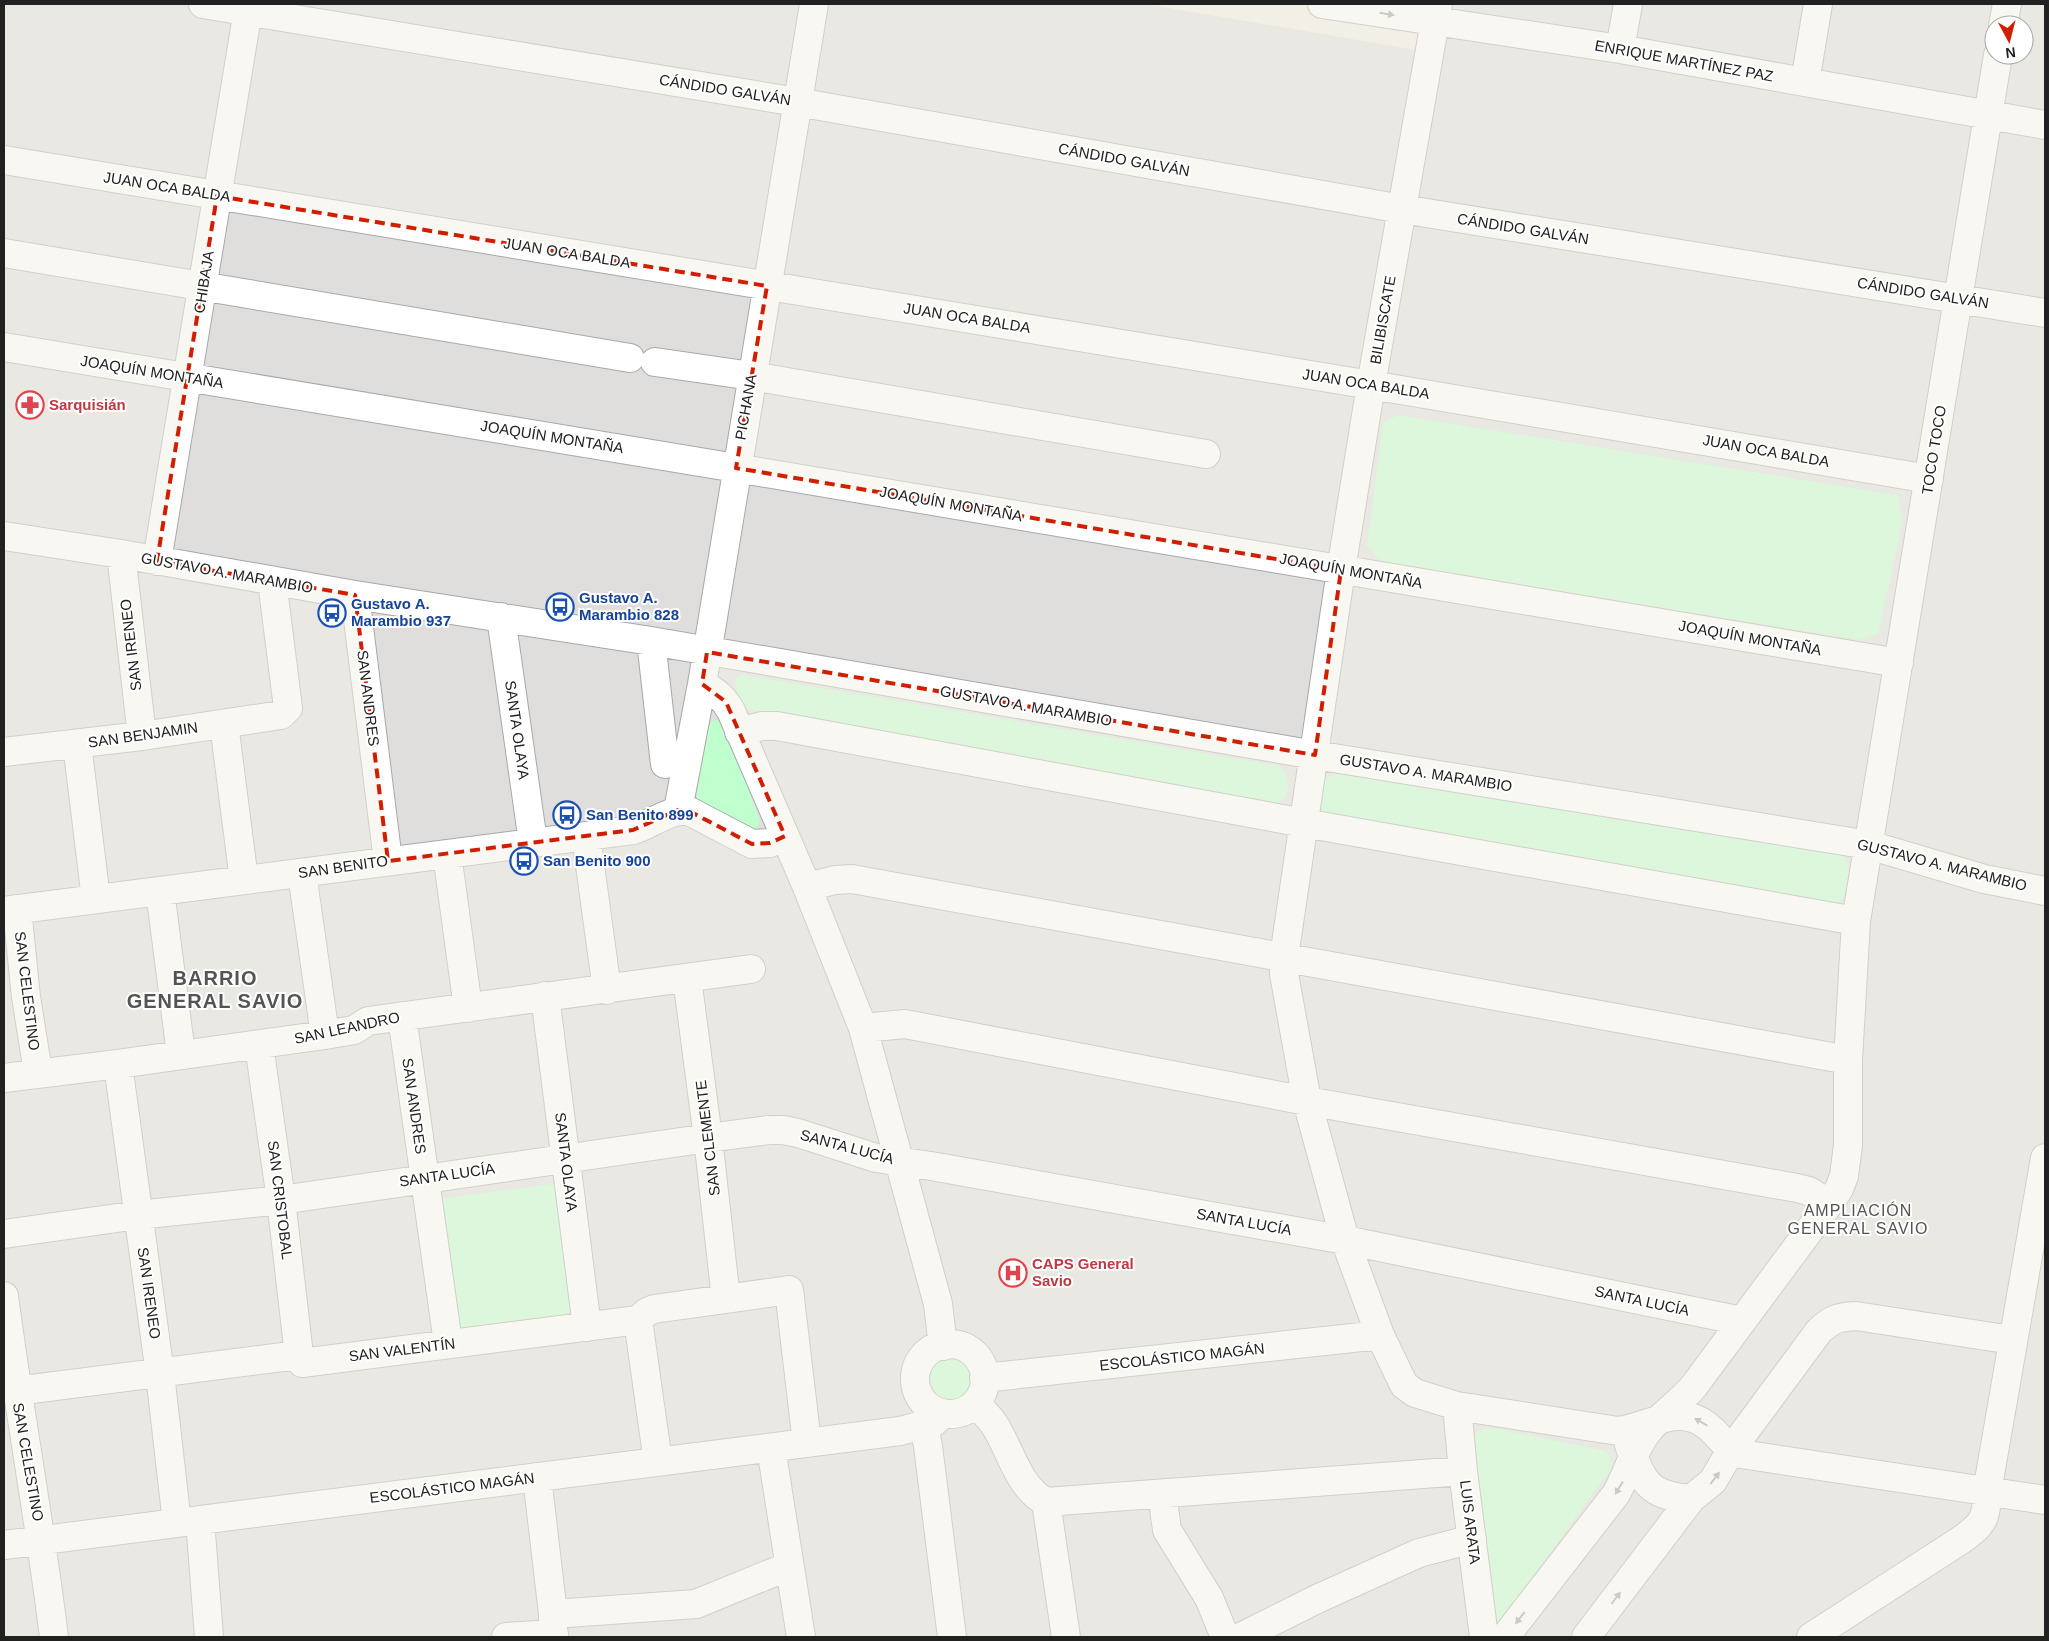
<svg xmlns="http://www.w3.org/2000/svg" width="2049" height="1641" font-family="Helvetica,sans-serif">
	<rect width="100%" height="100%" fill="#f2f0e6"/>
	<path fill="#dfdedd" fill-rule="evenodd" d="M4,4h1142l294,50 8,-50h597v1633h-2041zM1994,25h30v30h-30z"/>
	<path fill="#c0ffce" d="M1398,415l499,80 6,25 -25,114 -18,6 -479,-78 -14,-16 16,-123z
		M744,675l535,91c13,14 13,36 -9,38l-523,-95c-9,-6 -14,-22 -10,-32z
		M714,720l8,1 38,99 -3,9 -10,2 -49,-30 -3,-13 14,-64z
		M1338,773l503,82c14,12 10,40 -6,50l-505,-90 -7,-3 -3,-9 3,-22 10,-7z
		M559,1183l17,133 -122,16 -17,-133z
		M926 1379a24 24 0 1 1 48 0a24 24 0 1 1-48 0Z
		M1489,1427l117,24 4,7 2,9 -109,151 -8,6 -23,-182 5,-10z"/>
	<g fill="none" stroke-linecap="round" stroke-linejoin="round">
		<g stroke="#a8a8a8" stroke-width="30">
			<path id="minor" d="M203,4l594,98 605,107 643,104
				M1322,4l298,45 425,76
				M1438,4l-67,381 -30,185 -57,387v17l23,127 38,139 35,95 24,50 11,8 42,13 161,25c30,-3 59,-28 88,-6 14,10 18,23 35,29l304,46
				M2003,25l4,-21
				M1620,49l8,-45
				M1805,82l13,-78
				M4,160l1367,225 558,94
				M4,253l626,105
				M4,347l732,121 1163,195
				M655,362l97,14 454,78
				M4,536l117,18 234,41 296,46 664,114 554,90 115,34 61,12
				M121,554l21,182
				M157,561l92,-557
				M355,595l33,266
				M501,617l32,225
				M651,641l14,123
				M702,684c13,7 22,14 29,27l76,176 56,141 75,276 5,42
				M224,724l20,156
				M739,732l23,-6h15l527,97 552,98
				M77,744l19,155
				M4,752l138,-16 139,-21 7,-7 -16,-127
				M678,810l24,-126 112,-680
				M586,836l21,154
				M447,854l21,154
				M302,873l23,162
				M807,887l28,-7 17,-1 996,181
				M160,891l21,163
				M17,909l9,88 12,75
				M4,911l629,-81c20,-6 35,-21 56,-19l63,33 18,-1 15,-7
				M687,978l21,160 18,161
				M545,996l42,331
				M402,1016l46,327
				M863,1028l42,-4 402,77 490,87 12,3 20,13
				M259,1045l22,155 18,155
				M118,1064l42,310 17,149
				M4,1078l114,-14 207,-29 29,-5 14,-9 383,-52
				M4,1234l134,-19 143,-15 427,-62 61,-8h14l15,3 78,25 55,8 414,74 397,81
				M4,1296c15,114 36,227 50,341
				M638,1320l20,142
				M915 1379a35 35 0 1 1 70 0a35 35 0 1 1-70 0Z
				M984,1378l396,-43
				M16,1391l283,-36 3,8 336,-43 9,-8 7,-3 135,-19 18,153
				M975,1404c9,8 18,16 23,27 15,26 21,56 48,71l417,-31
				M1457,1406l6,65 21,166
				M924,1426l4,20 24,191
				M1629,1445c13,37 20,51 62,54
				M771,1448l30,189
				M537,1477l16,137v23
				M1162,1494l5,36 42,68 16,39
				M1046,1502l20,135
				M200,1520l9,117
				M4,1545l896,-114 34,-9 9,-8
				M553,1614l143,-10 93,-38
				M506,1637l48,-3
				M1241,1637l76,-38 102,-46 53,-14
				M1505,1637l111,-143c12,-21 17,-44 32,-63 14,-17 32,-28 46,-45l135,-182 10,-15 5,-13 4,-31v-85l8,-139 142,-866
				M1586,1637l105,-138 22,-18 18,-31 88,-119c13,-12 19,-14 37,-15l156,24
				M1811,1637l150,-97c22,-16 26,-21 26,-48l58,-334"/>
		</g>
		<use href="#minor" stroke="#fff" stroke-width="28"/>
	</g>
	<defs><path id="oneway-solid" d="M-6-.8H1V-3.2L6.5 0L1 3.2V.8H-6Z" transform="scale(1.25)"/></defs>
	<g fill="#9b9b9b">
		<use href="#oneway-solid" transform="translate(1387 14) rotate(9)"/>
		<use href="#oneway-solid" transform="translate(1701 1422) rotate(-150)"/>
		<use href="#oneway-solid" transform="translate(1715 1478) rotate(-52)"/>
		<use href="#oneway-solid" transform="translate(1619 1488) rotate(121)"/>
		<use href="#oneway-solid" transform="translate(1616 1598) rotate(-53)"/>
		<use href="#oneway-solid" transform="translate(1520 1618) rotate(128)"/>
	</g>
	<path d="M0 0H2049V1641H0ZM217,196l550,90 -31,182 605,102 -26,185 -608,-103 -5,32 24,18 59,134 -15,7 -18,1 -63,-33 -11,-1 -45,20 -245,31 -33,-266 -198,-34z" fill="#f2f0e6" fill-opacity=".55" fill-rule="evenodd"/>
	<path fill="none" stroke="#d11e00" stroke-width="4" stroke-dasharray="10 6" stroke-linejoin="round" d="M217,196l550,90 -31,182 605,102 -26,185 -608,-103 -5,32 24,18 59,134 -15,7 -18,1 -63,-33 -11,-1 -45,20 -245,31 -33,-266 -198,-34z"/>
	<defs>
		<g id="pharmacy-ring" transform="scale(1.4375)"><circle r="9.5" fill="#fff" stroke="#e0444e" stroke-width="1.5"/><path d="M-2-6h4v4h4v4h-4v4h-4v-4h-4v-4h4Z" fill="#e0444e"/></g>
		<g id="bus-ring" transform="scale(1.4375)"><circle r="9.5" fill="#fff" stroke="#1a4fb4" stroke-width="1.5"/><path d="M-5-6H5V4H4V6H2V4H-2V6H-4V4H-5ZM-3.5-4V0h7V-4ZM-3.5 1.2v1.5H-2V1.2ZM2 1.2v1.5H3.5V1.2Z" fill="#1a4fb4"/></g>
		<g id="hospital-ring" transform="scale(1.4375)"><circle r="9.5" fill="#fff" stroke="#e0444e" stroke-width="1.5"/><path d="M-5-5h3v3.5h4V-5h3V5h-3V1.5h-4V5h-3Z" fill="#e0444e"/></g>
	</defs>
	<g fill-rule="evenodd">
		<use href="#pharmacy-ring" x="30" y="405"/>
		<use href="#bus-ring" x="560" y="607"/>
		<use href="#bus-ring" x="332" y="613"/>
		<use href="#bus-ring" x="567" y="815"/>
		<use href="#bus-ring" x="524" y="861"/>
		<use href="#hospital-ring" x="1013" y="1273"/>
	</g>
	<g text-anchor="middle" stroke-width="4" stroke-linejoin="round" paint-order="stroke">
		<g font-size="15" fill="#212121" stroke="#fff">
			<text transform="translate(1684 61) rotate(10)" y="5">ENRIQUE MARTÍNEZ PAZ</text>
			<text transform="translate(725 90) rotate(9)" y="5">CÁNDIDO GALVÁN</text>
			<text transform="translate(1124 160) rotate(10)" y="5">CÁNDIDO GALVÁN</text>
			<text transform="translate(167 187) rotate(9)" y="5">JUAN OCA BALDA</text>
			<text transform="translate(1523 229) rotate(9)" y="5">CÁNDIDO GALVÁN</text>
			<text transform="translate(567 253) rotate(9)" y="5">JUAN OCA BALDA</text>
			<text transform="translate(204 282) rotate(-81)" y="5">CHIBAJA</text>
			<text transform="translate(1923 293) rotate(9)" y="5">CÁNDIDO GALVÁN</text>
			<text transform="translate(967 318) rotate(9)" y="5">JUAN OCA BALDA</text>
			<text transform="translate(1383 320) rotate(-80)" y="5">BILIBISCATE</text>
			<text transform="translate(152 372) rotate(9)" y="5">JOAQUÍN MONTAÑA</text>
			<text transform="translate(1366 384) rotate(9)" y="5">JUAN OCA BALDA</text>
			<text transform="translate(746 407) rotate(-80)" y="5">PICHANA</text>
			<text transform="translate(552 437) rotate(9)" y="5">JOAQUÍN MONTAÑA</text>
			<text transform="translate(1934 450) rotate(-81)" y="5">TOCO TOCO</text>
			<text transform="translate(1766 451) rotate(10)" y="5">JUAN OCA BALDA</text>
			<text transform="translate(951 504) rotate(10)" y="5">JOAQUÍN MONTAÑA</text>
			<text transform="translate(1351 571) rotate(10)" y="5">JOAQUÍN MONTAÑA</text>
			<text transform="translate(227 573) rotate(10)" y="5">GUSTAVO A. MARAMBIO</text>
			<text transform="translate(1750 638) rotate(10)" y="5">JOAQUÍN MONTAÑA</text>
			<text transform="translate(131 645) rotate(-97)" y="5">SAN IRENEO</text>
			<text transform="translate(368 698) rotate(83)" y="5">SAN ANDRES</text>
			<text transform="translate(1026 706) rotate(10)" y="5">GUSTAVO A. MARAMBIO</text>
			<text transform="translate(517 730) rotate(82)" y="5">SANTA OLAYA</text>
			<text transform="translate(143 735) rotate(-8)" y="5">SAN BENJAMIN</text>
			<text transform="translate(1426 773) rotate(9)" y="5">GUSTAVO A. MARAMBIO</text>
			<text transform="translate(1942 865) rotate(14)" y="5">GUSTAVO A. MARAMBIO</text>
			<text transform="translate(343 867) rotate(-8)" y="5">SAN BENITO</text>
			<text transform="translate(27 991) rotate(83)" y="5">SAN CELESTINO</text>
			<text transform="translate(347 1028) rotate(-12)" y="5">SAN LEANDRO</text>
			<text transform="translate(414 1106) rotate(82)" y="5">SAN ANDRES</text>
			<text transform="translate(708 1138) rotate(-97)" y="5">SAN CLEMENTE</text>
			<text transform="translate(847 1147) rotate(15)" y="5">SANTA LUCÍA</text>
			<text transform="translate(566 1162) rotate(83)" y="5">SANTA OLAYA</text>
			<text transform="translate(447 1175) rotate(-8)" y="5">SANTA LUCÍA</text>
			<text transform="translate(280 1200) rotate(83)" y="5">SAN CRISTOBAL</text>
			<text transform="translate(1244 1222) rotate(10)" y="5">SANTA LUCÍA</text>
			<text transform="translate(149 1293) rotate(82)" y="5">SAN IRENEO</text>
			<text transform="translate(1642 1301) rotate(12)" y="5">SANTA LUCÍA</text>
			<text transform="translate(402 1350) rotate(-7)" y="5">SAN VALENTÍN</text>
			<text transform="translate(1182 1357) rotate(-6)" y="5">ESCOLÁSTICO MAGÁN</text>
			<text transform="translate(28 1462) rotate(80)" y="5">SAN CELESTINO</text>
			<text transform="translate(452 1488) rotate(-7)" y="5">ESCOLÁSTICO MAGÁN</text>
			<text transform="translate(1470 1522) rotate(83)" y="5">LUIS ARATA</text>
		</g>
		<g font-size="15" font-weight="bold" fill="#be3a42" stroke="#fff" text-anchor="start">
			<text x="49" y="410">Sarquisián</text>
			<text x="1032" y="1269">CAPS General<tspan x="1032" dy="17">Savio</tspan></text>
		</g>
		<g font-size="15" font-weight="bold" fill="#164399" stroke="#fff" text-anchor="start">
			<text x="579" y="603">Gustavo A.<tspan x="579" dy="17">Marambio 828</tspan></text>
			<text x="351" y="609">Gustavo A.<tspan x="351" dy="17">Marambio 937</tspan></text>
			<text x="586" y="820">San Benito 899</text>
			<text x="543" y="866">San Benito 900</text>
		</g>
		<g font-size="16" letter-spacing="1" fill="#545454" stroke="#fff">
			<text x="1858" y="1216">AMPLIACIÓN<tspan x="1858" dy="18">GENERAL SAVIO</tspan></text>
		</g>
		<g font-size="20" font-weight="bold" letter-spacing="1" fill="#545454" stroke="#fff">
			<text x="215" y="985">BARRIO<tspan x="215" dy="23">GENERAL SAVIO</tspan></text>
		</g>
	</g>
	<rect width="2049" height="1641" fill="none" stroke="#212121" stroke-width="10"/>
	<g transform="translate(2009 40) rotate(173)"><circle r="24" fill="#ffffff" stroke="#a6a6a6"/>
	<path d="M0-4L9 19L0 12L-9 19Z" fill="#d11e00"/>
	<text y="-8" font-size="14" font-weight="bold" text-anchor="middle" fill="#212121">N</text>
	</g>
</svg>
